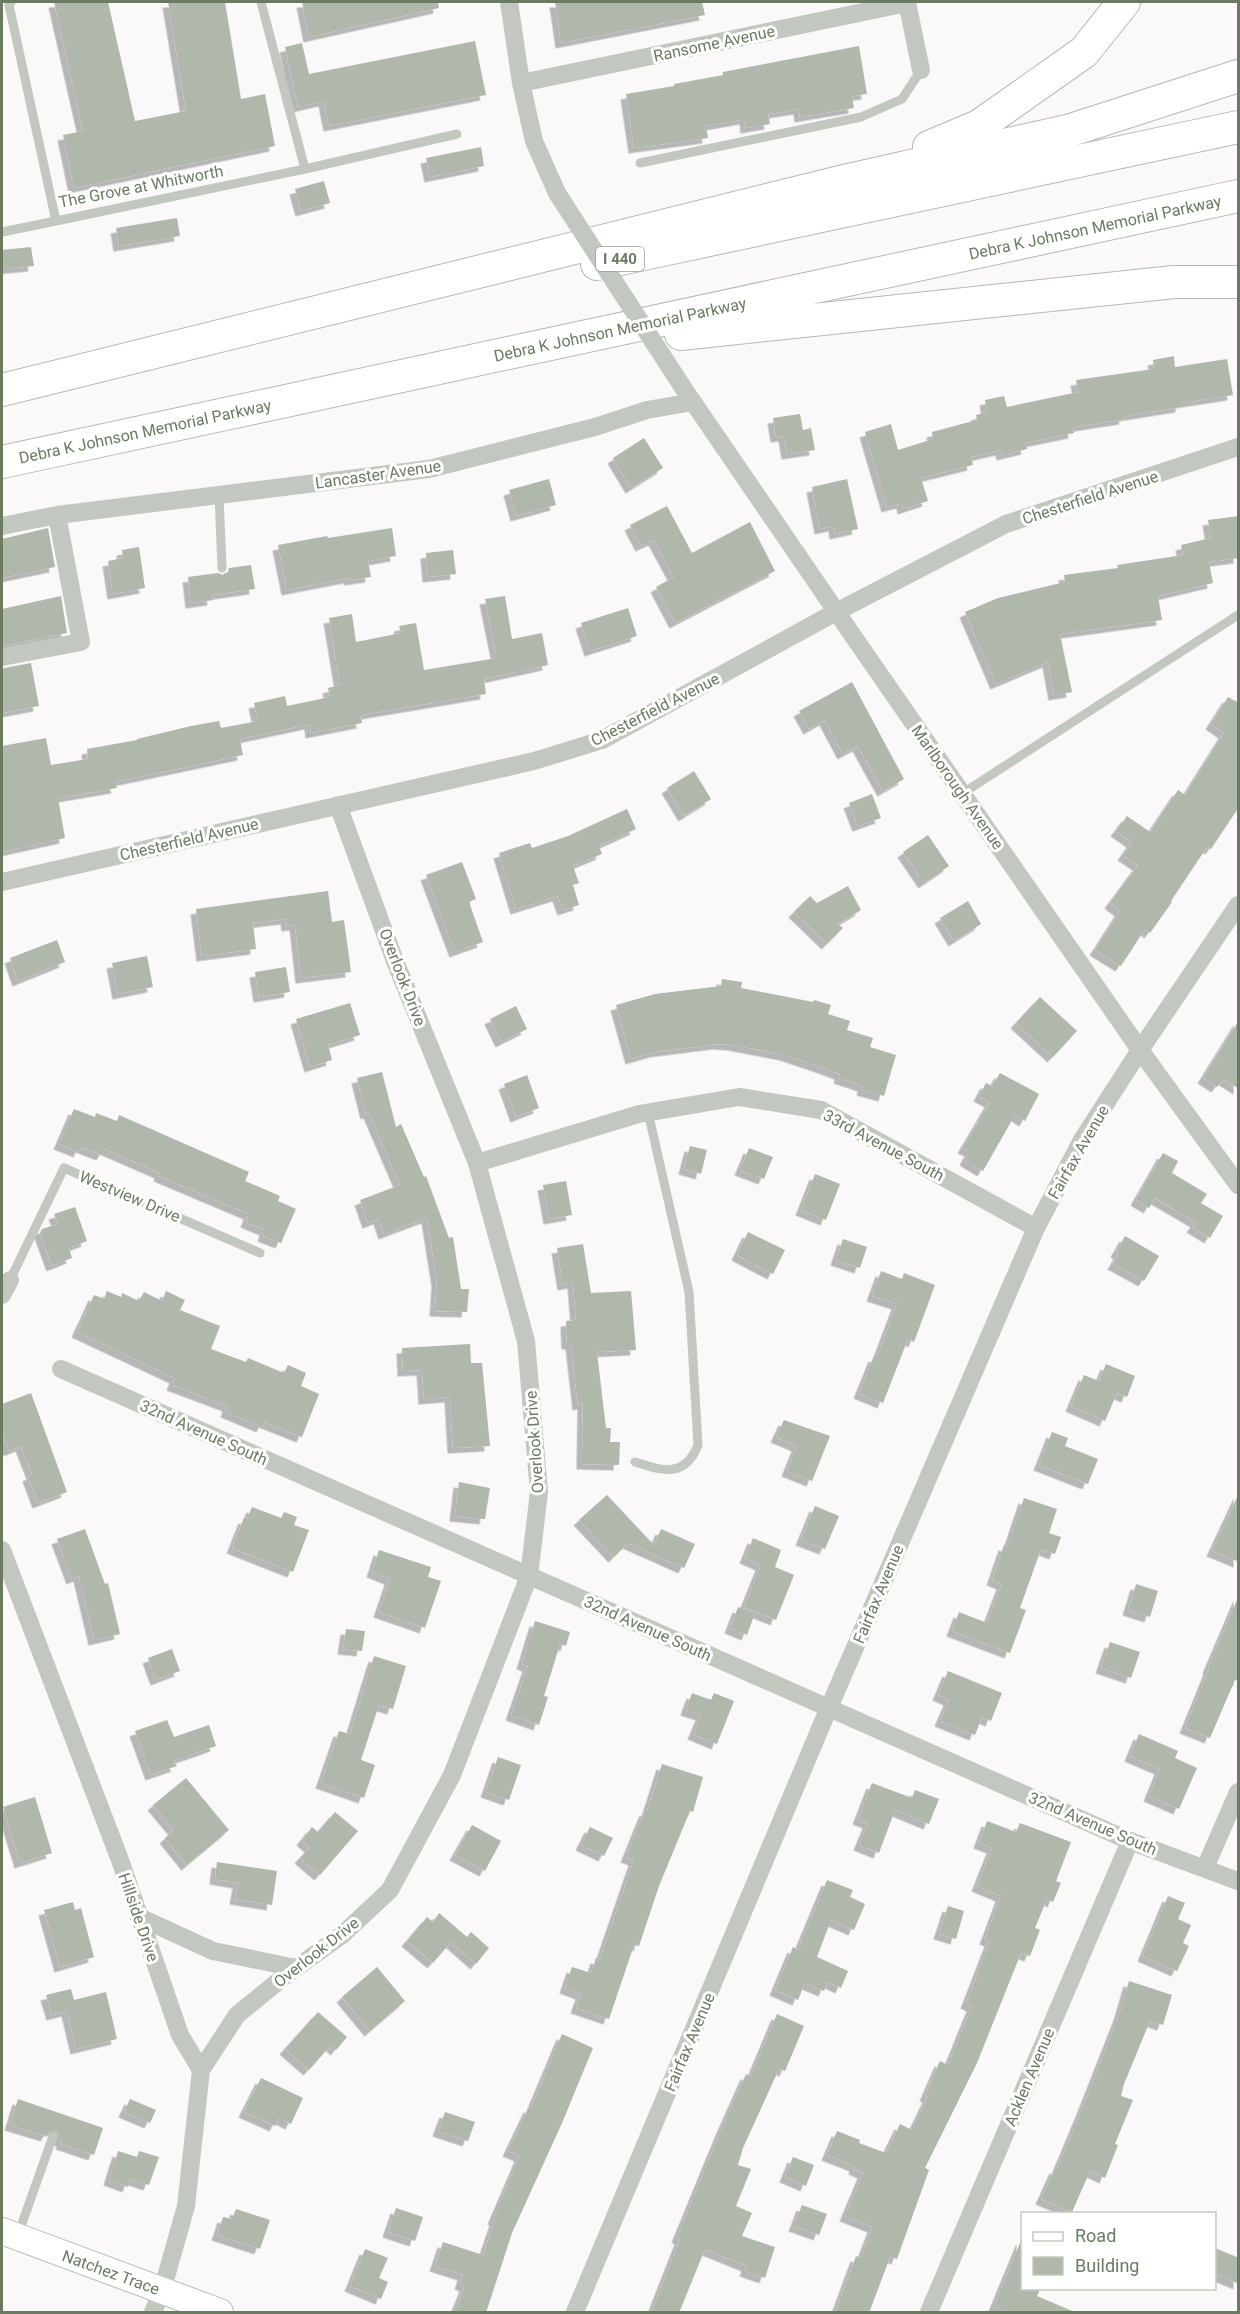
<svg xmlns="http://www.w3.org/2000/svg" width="1240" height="2314" font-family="Roboto,sans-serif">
	<defs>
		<filter id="shadow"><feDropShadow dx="-5.5" dy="5.5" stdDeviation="0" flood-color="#0004"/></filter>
	</defs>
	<rect width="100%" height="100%" fill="#faf8f9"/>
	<path fill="#afb8ab" filter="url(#shadow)" d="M54,2h54l27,119 51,-10 -18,-109h57l16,97 24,-5 10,52 -201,42 -11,-53 20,-4z
		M302,2h136l1,6 -130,29z
		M555,2h147l3,13 -144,28z
		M475,41l11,54 -157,31 -5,-25 -26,6 -13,-60 17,-4 7,31z
		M859,46l8,48 -15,2 2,12 -54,9 -1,-8 -31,5 2,10 -24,4 -1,-9 -39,7 2,12 -74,10 -8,-54 48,-8v-2l49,-9v-3z
		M481,147l3,19 -54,11 -4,-19z
		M324,181l6,22 -29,8 -6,-22z
		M177,218l3,18 -61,10 -3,-18z
		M31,247l3,19 -32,3v-19z
		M1174,356l1,11 52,-8 6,36 -52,8v4l-57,9 1,3 -52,8 1,6 -49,10 2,6 -25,6 -1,-5 -30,7 2,8 -52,13 7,23 -25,8 -1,-6 -15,4 -22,-75 26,-8 7,26 35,-11 -1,-7 45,-12 -1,-5 11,-3 -2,-12 19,-4 3,11 71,-15 -2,-12 78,-11 -1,-9z
		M800,414l3,16 8,-2 4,22 -28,4 -3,-18 -8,1 -3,-19z
		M644,438l19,30 -32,20 -18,-30z
		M549,479l7,26 -40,11 -7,-26z
		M847,479l11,50 -23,5 -1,-8 -14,3 -8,-42z
		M667,506l25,47 58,-31 25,49 -100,52 -19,-36 18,-10 -20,-37 -13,6 -11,-21z
		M1239,516v42l-30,4 4,21 -55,13 4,24 -102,14 12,58 -18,3 -6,-33 -52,22 -31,-72 33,-14 67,-16 -1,-7 54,-7 -1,-3 66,-10 -2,-10 30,-7 -3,-18z
		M48,528l7,39 -53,11v-39z
		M392,528l4,28 -28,5 3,16 -21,3 -1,-2 -62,12 -9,-45 49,-9 1,2z
		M139,547l6,41 -32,6 -5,-33 15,-3 -1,-8z
		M453,550l3,24 -28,3 -2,-24z
		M251,565l4,24 -43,6 1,5 -22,3 -3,-26 30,-4 5,2 5,-3 1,-4z
		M61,596l6,37 -65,13v-37z
		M505,596l7,43 30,-6 6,32 -64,14 2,15 -125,21 1,8 -51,10 -1,-9 -70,15 3,16 -128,27 2,6 -59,10 7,40 -63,14v-106l44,-8 5,27 37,-6 -1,-10 50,-9v-1l54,-13 28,-5 2,7 37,-7 -4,-18 31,-7 2,10 43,-9 -2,-9 12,-3 -11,-67 23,-4 4,28 45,-9 -2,-7 17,-3 8,47 73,-12 -12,-59z
		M628,608l9,28 -47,15 -9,-28z
		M31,663l8,43 -37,7v-43l2,-2z
		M852,682l52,97 -21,12 -25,-45 -15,8 -18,-34 -16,9 -10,-18z
		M1228,697l11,6v104l-28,42 -4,-2 -36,54 1,1 -22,31 -5,-4 -24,37 -26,-16 25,-39 -10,-8 28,-38 -15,-10 9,-13 -16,-11 11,-15 23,16 28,-42 7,5 39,-62 -13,-9z
		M694,771l17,28 -27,17 -17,-28z
		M872,794l9,24 -23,8 -9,-23z
		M627,809l9,20 -37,17 3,8 -29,12 6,17 -6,2 6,20 -16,5 -5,-14 -42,13 -17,-56 31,-10 2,5 36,-12z
		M928,835l21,31 -25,17 -21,-31z
		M462,862l14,37 -7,3 14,40 -28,10 -29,-77z
		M848,886l13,24 -23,14 5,4 -16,16 -33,-32 16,-16 7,7z
		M328,891l4,31 12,-2 7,52 -50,6 -6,-53 -8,1 -1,-7 -33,4 3,26 -54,7 -6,-47z
		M968,901l13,23 -27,17 -14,-23z
		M57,940l8,22 -47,19 -8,-23z
		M147,956l6,31 -35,7 -6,-31z
		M286,967l4,25 -31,5 -4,-25z
		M722,979l20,3 -1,6 72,14 1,-2 17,5 -3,9 22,7 -3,9 26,8 -3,9 26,8 -12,41 -22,-6 1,-4 -24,-8 1,-4 -22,-8 -33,-11 -52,-10 -15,-1 -63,8 -24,7 -15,-54 39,-11 66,-8z
		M1040,997l37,34 -24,26 -37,-34z
		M350,1003l10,32 -32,10 4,15 -22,7 -14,-48z
		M516,1006l11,23 -26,13 -11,-23z
		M1239,1020v69l-16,-10 -6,8 -14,-9z
		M382,1072l14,55 5,-3 23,53 2,-1 23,62 4,-1 8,52h8l-2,23 -32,-1 2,-30 -10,-63 -43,16 -5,-15 -11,4 -8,-23 40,-15 -31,-72 -3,1 -9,-36z
		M1000,1073l39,21 -14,27 -10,-6 -32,56 -18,-11 5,-9 -7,-3 27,-46 -11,-6 7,-13 6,3z
		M527,1075l12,33 -23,9 -12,-33z
		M74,1109l21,8 1,-4 21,8 2,-6 130,57 -4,9 35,15 -2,5 18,8 -15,34 -18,-7 2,-6 -19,-8 3,-8 -90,-38 1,-3 -55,-24 -3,6 -21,-8 -2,5 -20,-8z
		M690,1146l17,4 -6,24 -17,-5z
		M749,1148l24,9 -9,22 -24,-9z
		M1163,1153l15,8 -6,12 35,21 -6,9 22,13 -13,22 -18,-11 4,-5 -41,-24 -6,10 -13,-8z
		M815,1174l25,10 -14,36 -25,-10z
		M566,1181l6,34 -23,4 -6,-34z
		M75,1207l12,34 -18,7 3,10 -20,8 -12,-33 2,-4 16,-5 -4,-10z
		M748,1232l37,18 -12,24 -36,-19z
		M1125,1236l34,20 -15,25 -31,-17 6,-10 -3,-2z
		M843,1239l24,8 -7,21 -24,-8z
		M583,1244l8,49 40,-2 5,59 -39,2 9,76h5l-1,14h10l-1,23 -37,-1 1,-60 -5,1 -7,-61h-4l-1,-23 10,-1 -3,-37 -10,2 -6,-37z
		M881,1271l21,8 2,-6 31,12 -21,57 -6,-3 -25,64 -24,-10 15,-37 3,1 20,-53 -25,-8z
		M107,1291l14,6 1,-4 17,8 5,-9 18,9 4,-10 19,9 -5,10 40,16 -9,23 35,13 2,-4 36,15 4,-8 18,8 -5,13 18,8 -17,43 -38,-15 -2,5 -36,-15 2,-6 -56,-21 3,-7 -98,-46 17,-37 10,4z
		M470,1344l1,19h11l8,83 -37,2 -3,-51 -26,2 -2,-29 -19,1 -1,-23z
		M1106,1364l29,12 -8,21 -10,-4 -12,28 -34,-15 13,-31 15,6z
		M31,1393l36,99 -29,11 -10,-27 4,-2 -11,-28 -12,5 -7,-21v-26z
		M784,1420l46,16 -18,45 -25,-10 10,-25 -21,-9z
		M1052,1432l16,6 -3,8 33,13 -10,25 -49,-19z
		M459,1482l31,6 -5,31 -30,-3z
		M1239,1493v69l-27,-11z
		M607,1495l47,50 7,-16 34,15 -11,24 -56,-25 -14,14 -35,-37z
		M1024,1498l33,11 -8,24 12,4 -6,17 -14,-5 -21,59 6,2 -16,43 -58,-22 7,-19 28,11 15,-39 -10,-4 12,-35 4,1z
		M815,1506l24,10 -14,33 -24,-9z
		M252,1507l29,11 3,-6 13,5 -3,8 15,5 -16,42 -61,-24 12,-30 3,1z
		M85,1529l20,55 3,-1 12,51 -26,6 -15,-64 -7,3 -15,-40z
		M753,1538l28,12 -6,17 19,8 -18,45 -32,-13 17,-42 -16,-7z
		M379,1550l52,17 -3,10 13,4 -16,47 -46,-16 11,-33 -18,-7z
		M1136,1584l22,7 -8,26 -22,-7z
		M1239,1595v86l-4,-1 -25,58 -25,-10 24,-59 -1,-1z
		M738,1607l17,6 -8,22 -17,-7z
		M535,1621l35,11 -4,14 -6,-2 -16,52 4,1 -9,28 -28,-10 17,-49 -6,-2z
		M346,1629l19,2 -3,20 -19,-2z
		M1110,1642l30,10 -9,26 -30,-10z
		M172,1649l8,22 -24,9 -8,-22z
		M374,1656l32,10 -13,43 -14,-4 -18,55 14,5 -11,33 -43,-15 18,-52 11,3z
		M948,1671l54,22 -11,28 -9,-4 -7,18 -35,-14 9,-21 -11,-5z
		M692,1693l19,7 3,-7 20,8 -17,43 -24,-10 8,-19 -15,-5z
		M167,1720l7,17 35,-12 7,21 -43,15 4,5 -26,9 -16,-44z
		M1139,1734l39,17 -3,7 22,10 -18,41 -30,-13 11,-27 -30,-13z
		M498,1757l23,8 -12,35 -23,-8z
		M662,1764l41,13 -10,35 -3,-1 -31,75 -20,60 -5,-1 -25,74 -33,-11 5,-14 -16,-6 7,-21 19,6 5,-15 4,1 34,-99 -8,-3 19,-47 2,1z
		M186,1778l43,52 -42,35 -22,-27 9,-8 -21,-25z
		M872,1783l40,15 3,-8 24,9 -10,25 -34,-14 -16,43 -20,-8 9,-22 -10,-4z
		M35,1797l17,56 -32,10 -17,-56z
		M335,1812l23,19 -38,44 -20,-17 10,-11 -8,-7 10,-13 6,5z
		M987,1821l29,11 4,-9 51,19 -15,39 5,2 -8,19 -6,-3 -12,29 5,2 -10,26 -9,-3 -44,110 -52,105 4,2 -32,89 -7,-2 -21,56h-34l21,-57 5,2 12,-31 -28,-11 18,-43 -9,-4 1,-3 -28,-11 10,-24 23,9 -1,3 27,10 14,-29 12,6 16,-33 -3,-1 15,-35 8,4 24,-59 -6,-3 24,-62 -5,-2 16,-43 -24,-10 15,-38 -13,-5z
		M472,1825l29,16 -16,30 -30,-16z
		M590,1827l23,11 -9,18 -23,-11z
		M217,1862l60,9 -5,34 -37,-6 3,-16 -23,-4z
		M827,1880l26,10 -3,7 15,7 -11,26 -23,-10 -14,37 31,14 -7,17 -13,-6 -4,9 -19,-8 -7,17 -23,-10 18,-43 5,3z
		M1168,1896l17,7 -7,16 13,6 -8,18 6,3 -12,25 -34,-15z
		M73,1902l2,8 6,-2 13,49 -34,10 -16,-57z
		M948,1906l16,5 -8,28 -17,-5z
		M439,1913l28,24 4,-5 18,16 -13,16 -25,-22 -18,21 -26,-22 20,-24 6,5z
		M377,1967l28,34 -35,30 -28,-34z
		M1129,1981l43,14 -9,30 -13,-4 -26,63 -3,12 12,4 -18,44 3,1 -13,33 -15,-7 -18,41 -31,-13 14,-31 2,1 25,-60 37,-94z
		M71,1989l3,11 32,-8 11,47 -41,10 -9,-38 -15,4 -6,-20z
		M318,2012l29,25 -11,13 -5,-5 -22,25 -24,-21z
		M777,2014l27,12 -19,45 -6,-2 -36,79 -5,17 13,4 -15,37 16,7 -10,23 33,11 -10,31 -20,-7 2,-5 -42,-17 -26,64h-28l29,-74 -3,-2 44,-107 25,-56 5,2z
		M562,2034l31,14 -31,75 -50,110 -26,80h-32l11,-27 -5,-2 3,-9 -28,-9 8,-24 40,13 12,-35 -2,-1 27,-63 -12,-5 21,-44 2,1z
		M261,2078l42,20 -12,26 -12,-6 -4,8 -31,-14z
		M18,2099l85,29 -9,27 -33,-11 1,-3 -3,-1v-6l-3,-4 -7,1 -3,5 -36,-11z
		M130,2099l26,11 -6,13 -26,-11z
		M445,2112l30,10 -7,19 -30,-10z
		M118,2151l19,6 2,-6 20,6 -10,28 -18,-6 -3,8 -19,-7z
		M793,2157l21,8 -8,21 -21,-9z
		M802,2205l25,9 -8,21 -25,-9z
		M396,2208l27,9 -8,24 -27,-9z
		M236,2209l34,11 -10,29 -43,-14 6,-18 9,2z
		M1022,2238l1,51h17l-3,7 40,17h-66l-17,-7z
		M1215,2248l24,10v26l-24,-10z
		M365,2249l23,9 -9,20 9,4 -7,17 -31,-13z"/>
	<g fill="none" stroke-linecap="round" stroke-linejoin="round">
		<g stroke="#b5bcb2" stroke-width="28">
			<path id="secondary" d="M2,2231l218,81"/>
		</g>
		<g stroke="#b4b9b1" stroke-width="34">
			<path id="motorway" d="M929,147l50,-21 105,-74 40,-50
				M597,264l641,-137
				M681,334l493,-52h64
				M2,390l846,-210 223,-50 167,-54
				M2,462l1236,-266"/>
		</g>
		<path stroke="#c2c7bf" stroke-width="9" d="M11,2l-2,3 47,216 249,-52 -44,-167
			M640,163l221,-46 41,-18 19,-29
			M305,169l152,-35
			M2,232l54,-11
			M219,495l3,73
			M963,793l275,-178
			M10,1280l54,-112 196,85
			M635,1462c28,9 50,16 63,-17l-9,-153 -41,-180
			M18,2235l35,-99"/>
		<path stroke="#c2c7bf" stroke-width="18" d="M509,2l12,81 13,58 23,52
			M907,2l14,68
			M521,83l386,-80
			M682,386l169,247 289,417 98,135
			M57,515l372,-46 166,-42 52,-17 46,-8
			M2,526l55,-11 24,127 -79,15
			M2,882l532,-121 68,-21 234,-128 170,-88 232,-77
			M477,1163l162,-49 100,-17 82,13 215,118
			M2,1295l8,-15
			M61,1369l1069,472 108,40
			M2,1550l118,310 60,175 21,35 -15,136 -24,85 -9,21
			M1205,1868l33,-76
			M139,1917l74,34 83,17
			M201,2070l36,-55 49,-40 56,-40 48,-45 62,-115 77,-199 10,-84 -13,-151 -49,-178 -82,-202 -57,-156
			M575,2312l247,-588 214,-496 46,-88 58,-90 98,-145
			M929,2312l201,-471"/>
		<use href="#secondary" stroke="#fff" stroke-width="26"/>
		<use href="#motorway" stroke="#fff" stroke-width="32"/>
		<path stroke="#c2c7bf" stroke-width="18" d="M557,193l125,193"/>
	</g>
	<g text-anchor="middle" stroke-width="6" stroke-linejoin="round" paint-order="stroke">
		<rect fill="#fff" stroke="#97a391" stroke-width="1.5" x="596" y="247" width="48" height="24" rx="4.5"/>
		<g font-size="15" font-weight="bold" fill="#6a7b62">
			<text x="620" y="264">I 440</text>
		</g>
		<g font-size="16" fill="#6a7b62" stroke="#fff">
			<text transform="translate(714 43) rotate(-12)" y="6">Ransome Avenue</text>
			<text transform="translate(141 186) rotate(-11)" y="6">The Grove at Whitworth</text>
			<text transform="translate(1095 227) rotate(-12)" y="6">Debra K Johnson Memorial Parkway</text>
			<text transform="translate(620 329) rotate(-12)" y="6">Debra K Johnson Memorial Parkway</text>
			<text transform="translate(145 431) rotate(-12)" y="6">Debra K Johnson Memorial Parkway</text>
			<text transform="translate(378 474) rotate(-8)" y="6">Lancaster Avenue</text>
			<text transform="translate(1090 497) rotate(-18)" y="6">Chesterfield Avenue</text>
			<text transform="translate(655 709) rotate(-27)" y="6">Chesterfield Avenue</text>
			<text transform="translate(958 787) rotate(55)" y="6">Marlborough Avenue</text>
			<text transform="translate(189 839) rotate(-13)" y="6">Chesterfield Avenue</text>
			<text transform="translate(403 977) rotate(69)" y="6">Overlook Drive</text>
			<text transform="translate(884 1145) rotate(28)" y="6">33rd Avenue South</text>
			<text transform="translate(1078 1152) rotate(-60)" y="6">Fairfax Avenue</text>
			<text transform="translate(130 1196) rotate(23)" y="6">Westview Drive</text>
			<text transform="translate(204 1432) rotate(24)" y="6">32nd Avenue South</text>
			<text transform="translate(534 1442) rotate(-94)" y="6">Overlook Drive</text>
			<text transform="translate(878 1594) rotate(-67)" y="6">Fairfax Avenue</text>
			<text transform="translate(648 1628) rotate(24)" y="6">32nd Avenue South</text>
			<text transform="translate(1093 1823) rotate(23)" y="6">32nd Avenue South</text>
			<text transform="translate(139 1917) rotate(71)" y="6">Hillside Drive</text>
			<text transform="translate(316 1952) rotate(-38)" y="6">Overlook Drive</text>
			<text transform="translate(689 2042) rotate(-67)" y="6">Fairfax Avenue</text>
			<text transform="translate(1029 2077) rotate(-67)" y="6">Acklen Avenue</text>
			<text transform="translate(111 2272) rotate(20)" y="6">Natchez Trace</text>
		</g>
	</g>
	<rect width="1240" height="2314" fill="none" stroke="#6a7b62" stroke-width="6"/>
	<rect x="1021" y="2212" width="195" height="78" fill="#ffffff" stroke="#c3cac0" stroke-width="1.5"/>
	<rect x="1033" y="2232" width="30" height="9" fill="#ffffff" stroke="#c3cac0" stroke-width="1.5"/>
	<text x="1075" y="2242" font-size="18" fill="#6a7b62">Road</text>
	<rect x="1033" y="2257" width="30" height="18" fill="#afb8ab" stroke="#c3cac0" stroke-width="1.5"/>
	<text x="1075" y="2272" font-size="18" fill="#6a7b62">Building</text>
</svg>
